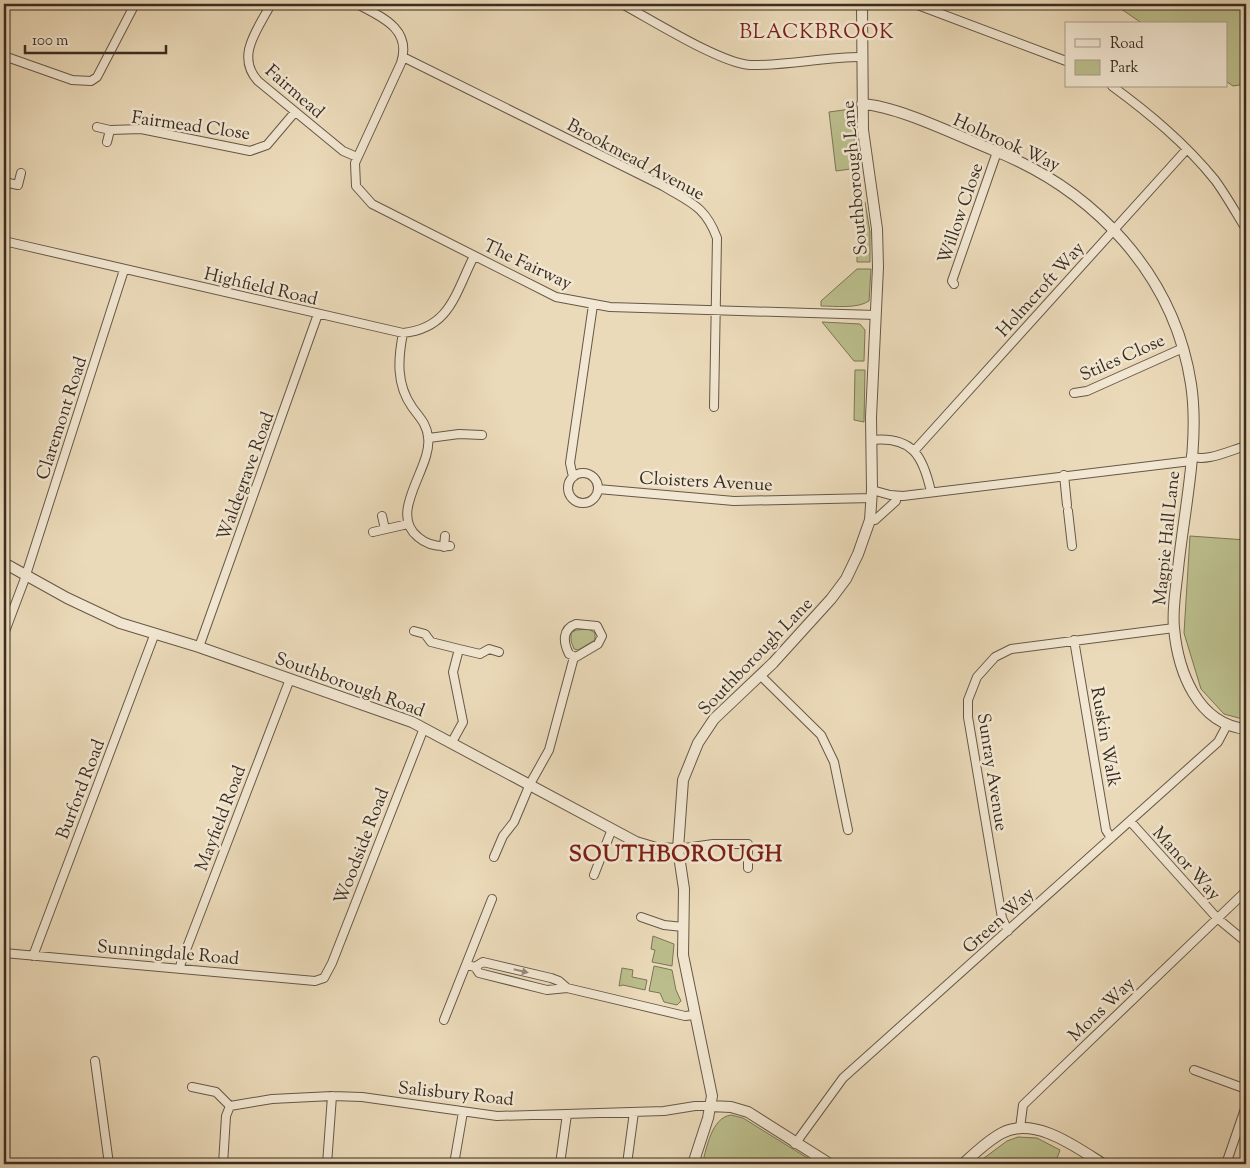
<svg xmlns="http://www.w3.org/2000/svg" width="1250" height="1168" font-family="'Sorts Mill Goudy',serif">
	<rect width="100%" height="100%" fill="#ebdab9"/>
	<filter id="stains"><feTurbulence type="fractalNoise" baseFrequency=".004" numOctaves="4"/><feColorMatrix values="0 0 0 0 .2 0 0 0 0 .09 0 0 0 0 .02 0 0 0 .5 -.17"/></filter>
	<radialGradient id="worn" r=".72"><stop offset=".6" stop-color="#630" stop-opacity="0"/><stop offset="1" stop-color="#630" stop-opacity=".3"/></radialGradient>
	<path fill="#bbbe8c" stroke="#7a7657" d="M1114,4h132v80l-13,2 -7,-5v-57h-83z
		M851,109l7,59 -22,3 -7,-59z
		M865,202l5,30v30h-13v-56l2,-3z
		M857,269h14l-2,32c-12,8 -34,5 -48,5v-5z
		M822,322l38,2 5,6 -1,31h-10z
		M855,370h10l-1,52 -10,-2z
		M1190,536l56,4v180l-22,-6 -23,-25 -17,-56z
		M589,629l6,4v7l-17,10 -4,-1 -3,-8v-8l5,-3z
		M653,936l21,8 -2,22 -20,-4 3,-12 -4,-1z
		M654,966l18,4 4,20 5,11 -4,4 -13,-3 -4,-9 -11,-2z
		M622,968l11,2 -1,7 15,3 -2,10 -22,-5 -4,1z
		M731,1115l12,3 74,46h-115c5,-16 9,-46 29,-49z
		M1018,1137l19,1 23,12 -5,14h-79l31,-23z"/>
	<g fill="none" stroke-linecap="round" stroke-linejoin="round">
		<g stroke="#665848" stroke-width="10">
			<path id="minor" d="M271,4c-13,25 -36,52 -13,77l85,70 14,6
				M357,4c25,13 55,25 44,59l-46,100 1,23 16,18 184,93 54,10 266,8
				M622,4c30,16 98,59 128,61 37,1 74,-8 111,-8
				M915,4l151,57
				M4,56l68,24 19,1 6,-4 38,-73
				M403,57l260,129c28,17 42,20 54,52l-3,169
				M1112,86c38,28 73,57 103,94 11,15 21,33 31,49
				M97,127l13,3 31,-1 109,22 17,-6 28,-33
				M107,142l3,-12
				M4,182l14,3 3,-12
				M4,241l399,92c47,-5 52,-39 71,-77
				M954,284l-2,-3 45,-129
				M403,333c-5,26 -7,51 9,74 7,10 15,17 16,30 5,30 -41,75 -10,100 9,8 20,10 32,9
				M1074,393l13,-2 96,-43
				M429,438l30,-4 23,1
				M871,440c41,-4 52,15 60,52
				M915,450l272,-301
				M1191,456c14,7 40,-6 55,-10
				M568 488a15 15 0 1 1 30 0a15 15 0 1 1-30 0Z
				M1064,475l3,30
				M573,477l-3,-14 23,-158
				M598,489l136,12 138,-3
				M872,490l18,5 13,1 288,-35
				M1068,511l4,35
				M382,516l3,13
				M870,520h5l21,-19v-5
				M373,532l35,-8
				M444,547l1,-11
				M576,624l21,2 5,10 -4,8 -22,13 -7,-3c-6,-12 -7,-25 7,-30z
				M414,631l11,3 6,8 28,7 -6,23 10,50 -11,20
				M4,634l20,-53 100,-311
				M1074,640l32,190 5,8
				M199,647l119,-333
				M459,649l21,5 9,-5 10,3
				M760,675l61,60 13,27 14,68
				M1130,821l87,97 29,24
				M678,849l35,-5h35v24
				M494,857l9,-21 11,-14 16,-38 19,-34 25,-93
				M594,875l18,-46
				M641,917l23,8 19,2
				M1008,931l-6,-13 -34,-201v-17l9,-23 18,-20 16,-8 163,-21
				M4,953l311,28 9,-3 8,-15 92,-235
				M33,956l122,-323
				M467,965l8,2 4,6 68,17 20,-2 118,28 9,-1
				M475,967l8,-5 68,16 8,3 8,7
				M180,969l1,-6 109,-284
				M444,1020l48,-121
				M95,1061l14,103
				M1194,1070l52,19
				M192,1087l24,5 14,14
				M230,1106l42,-7 60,-3 30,1 135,19 167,-5 31,-5h15
				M1020,1128l3,-23 223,-214
				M795,1144l48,-66 375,-336 9,-17
				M223,1164l3,-48 4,-10
				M327,1164l5,-68
				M454,1164l9,-52
				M560,1164l7,-50
				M627,1164l7,-52
				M1226,1164l20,-58"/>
		</g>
		<g stroke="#665848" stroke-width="12">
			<path id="tertiary" d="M862,104c36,2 96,32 131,46 101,40 181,124 198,234 9,59 -7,126 -13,185 -2,20 -6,40 -4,59 4,43 23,96 72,101
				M4,563l63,35 53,25 79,24 213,75 224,120 20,6 22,1
				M710,1106l21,1 17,5 82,52
				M693,1164l15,-46 4,-22 -29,-141 1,-66 -6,-40 5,-69 15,-37 16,-24 59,-56 58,-64 15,-20 12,-25 12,-34 2,-30 -1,-73 7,-150 -1,-38 -14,-99 -1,-126
				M963,1164c12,-11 24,-23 39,-31 33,-17 74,14 101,31"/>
		</g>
		<use href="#minor" stroke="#f2e7d2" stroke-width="8"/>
		<use href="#tertiary" stroke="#f2e7d2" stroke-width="10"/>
	</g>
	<defs><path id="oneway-solid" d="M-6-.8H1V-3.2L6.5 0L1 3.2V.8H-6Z" transform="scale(1.25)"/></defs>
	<use fill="#968a7a" href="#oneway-solid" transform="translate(521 971) rotate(13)"/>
	<g text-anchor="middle" stroke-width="5" stroke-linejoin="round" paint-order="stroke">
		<g font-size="18" fill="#392d22" stroke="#f2e7d2">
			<text transform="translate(295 91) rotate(41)" y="6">Fairmead</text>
			<text transform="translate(191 125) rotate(8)" y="6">Fairmead Close</text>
			<text transform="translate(1007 142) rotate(24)" y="6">Holbrook Way</text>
			<text transform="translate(636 159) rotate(28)" y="6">Brookmead Avenue</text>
			<text transform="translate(854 178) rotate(-95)" y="6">Southborough Lane</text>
			<text transform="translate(960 213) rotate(-71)" y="6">Willow Close</text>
			<text transform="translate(528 264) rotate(25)" y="6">The Fairway</text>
			<text transform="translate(261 286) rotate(13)" y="6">Highfield Road</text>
			<text transform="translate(1040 289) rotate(-48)" y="6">Holmcroft Way</text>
			<text transform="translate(1122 357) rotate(-24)" y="6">Stiles Close</text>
			<text transform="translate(61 418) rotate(-72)" y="6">Claremont Road</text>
			<text transform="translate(245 476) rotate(-70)" y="6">Waldegrave Road</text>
			<text transform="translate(706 481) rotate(3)" y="6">Cloisters Avenue</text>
			<text transform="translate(1166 538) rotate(-84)" y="6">Magpie Hall Lane</text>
			<text transform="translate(755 656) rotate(-46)" y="6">Southborough Lane</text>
			<text transform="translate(350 684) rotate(20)" y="6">Southborough Road</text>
			<text transform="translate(1106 737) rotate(80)" y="6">Ruskin Walk</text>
			<text transform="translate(993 772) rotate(81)" y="6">Sunray Avenue</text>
			<text transform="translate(80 789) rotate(-69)" y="6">Burford Road</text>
			<text transform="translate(220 818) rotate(-69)" y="6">Mayfield Road</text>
			<text transform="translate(361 846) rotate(-69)" y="6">Woodside Road</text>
			<text transform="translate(1187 863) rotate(48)" y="6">Manor Way</text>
			<text transform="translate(998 920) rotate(-42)" y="6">Green Way</text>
			<text transform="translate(168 952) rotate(5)" y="6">Sunningdale Road</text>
			<text transform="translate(1101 1009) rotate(-44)" y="6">Mons Way</text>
			<text transform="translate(456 1093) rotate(6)" y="6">Salisbury Road</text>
		</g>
		<g font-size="20" letter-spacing="1" fill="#7a1f14" stroke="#f2e7d2">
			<text x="817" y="38">BLACKBROOK</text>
		</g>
		<g font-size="22" font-weight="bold" letter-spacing="1" fill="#7a1f14" stroke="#f2e7d2">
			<text x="676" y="861">SOUTHBOROUGH</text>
		</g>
	</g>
	<rect width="1250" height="1168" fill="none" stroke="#ebdab9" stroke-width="20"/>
	<rect x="5" y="5" width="1240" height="1158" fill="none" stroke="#392d22" stroke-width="2.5"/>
	<rect x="10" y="10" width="1230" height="1148" fill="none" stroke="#392d22"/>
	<rect x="1065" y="22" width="162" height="65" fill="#f2e7d2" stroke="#a89d8c"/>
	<rect x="1075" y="39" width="25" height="8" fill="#f2e7d2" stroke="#a89d8c"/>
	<text x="1110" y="48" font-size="15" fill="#392d22">Road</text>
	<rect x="1075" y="60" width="25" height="15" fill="#bbbe8c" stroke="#a89d8c"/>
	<text x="1110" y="72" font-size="15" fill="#392d22">Park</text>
	<path d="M25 45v8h141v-8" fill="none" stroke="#392d22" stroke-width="2.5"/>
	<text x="32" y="45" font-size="15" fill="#392d22" stroke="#f2e7d2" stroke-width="4" paint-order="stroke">100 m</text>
	<rect width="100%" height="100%" filter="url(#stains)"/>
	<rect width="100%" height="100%" fill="url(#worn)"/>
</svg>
